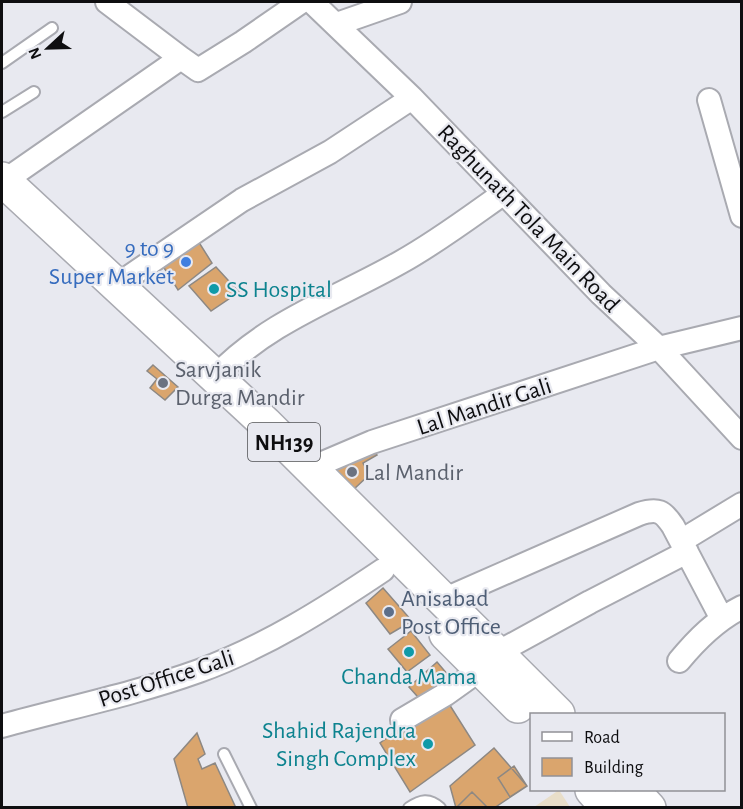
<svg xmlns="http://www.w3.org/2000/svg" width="743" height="809" font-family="'Alegreya Sans',sans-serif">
	<rect width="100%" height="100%" fill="#e8e9f0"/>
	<path fill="#e8dec9" d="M559,790l11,17h-36z"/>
	<path fill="#daa56d" stroke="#8d8883" stroke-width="1.5" d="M193,233l19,30 -34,27 -19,-30z
		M216,267l23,25 -28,19 -22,-25z
		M153,365l25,22 -13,13 -15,-12 7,-9 -10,-8z
		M370,446l7,9 -14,8 6,12 -16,15 -21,-22z
		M383,588l29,33 -22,13 -24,-31z
		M411,631l19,24 -23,17 -19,-23z
		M437,662l18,21 -30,22 -16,-18z
		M444,696l31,49 -65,47 -30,-49z
		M197,733l8,21 -7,5 4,10 13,-6 21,45h-48l-14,-49z
		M494,748l33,38 -33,22h-38l-6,-22z
		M514,766l13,20 -17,11 -12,-19z
		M472,792l16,16h-32z"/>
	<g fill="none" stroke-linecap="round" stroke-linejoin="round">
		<g stroke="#a9aab1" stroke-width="14">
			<path id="service" d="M2,63l50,-35
				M2,112l32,-20
				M224,754l27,54
				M409,808c12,-8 20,-10 31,0"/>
		</g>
		<g stroke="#a9aab1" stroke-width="26">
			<path id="minor" d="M312,2l100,96 189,196 58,54 83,90
				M337,24l63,-22
				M181,58l17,12 45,-28 58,-40
				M709,100l33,116
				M4,181l177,-123 -74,-56
				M117,285l125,-85 88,-48 82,-54
				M215,377c53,-56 121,-78 186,-115 36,-20 69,-45 103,-69
				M311,468l61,-26 287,-94 83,-20
				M681,541l61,-37
				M443,600l196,-86c19,-6 24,-3 34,12l49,93
				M497,653l93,-51 97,-50
				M679,661c18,-22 37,-41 63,-54
				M402,720l44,-26 35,-25
				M2,726c65,-18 133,-32 197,-55 66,-24 126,-62 184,-101"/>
		</g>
		<g stroke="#a9aab1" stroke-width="36">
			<path id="trunk" d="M2,179l263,244 293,291
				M446,634l72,72
				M592,790l16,18
				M632,790l17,18"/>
		</g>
		<use href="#service" stroke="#fff" stroke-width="10"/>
		<use href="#minor" stroke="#fff" stroke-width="22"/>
		<use href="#trunk" stroke="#fff" stroke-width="33"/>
	</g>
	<circle fill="#3f7fe0" stroke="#e8e9f0" stroke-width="2" cx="186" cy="262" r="6"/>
	<g fill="#0f9aa8" stroke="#e8e9f0" stroke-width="2">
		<circle cx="214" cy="289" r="6"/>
		<circle cx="409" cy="652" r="6"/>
		<circle cx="428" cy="744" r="6"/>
	</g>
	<g fill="#6b7280" stroke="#e8e9f0" stroke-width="2">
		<circle cx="163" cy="383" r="6"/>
		<circle cx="352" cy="472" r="6"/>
	</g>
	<circle fill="#5c6f8a" stroke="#e8e9f0" stroke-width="2" cx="389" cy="612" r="6"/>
	<g text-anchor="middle" stroke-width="4.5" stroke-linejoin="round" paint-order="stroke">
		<rect fill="#e8e9f0" stroke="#4f5053" stroke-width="1.5" x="248" y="423" width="72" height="38" rx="4.5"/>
		<g font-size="22" font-weight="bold" fill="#0e0e10">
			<text x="284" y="450">NH139</text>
		</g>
		<g font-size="24" fill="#0e0e10" stroke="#e8e9f0">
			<text transform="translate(529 218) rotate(46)" y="8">Raghunath Tola Main Road</text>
			<text transform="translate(484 406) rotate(-18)" y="8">Lal Mandir Gali</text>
			<text transform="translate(166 678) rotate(-18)" y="8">Post Office Gali</text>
		</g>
		<g font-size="24" fill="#366cbe" stroke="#e8e9f0" text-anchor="end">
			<text x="174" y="256">9 to 9<tspan x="174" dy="28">Super Market</tspan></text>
		</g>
		<g font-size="24" fill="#0d838f" stroke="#e8e9f0" text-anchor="start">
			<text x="226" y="297">SS Hospital</text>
			<text x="409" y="684" text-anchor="middle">Chanda Mama</text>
			<text x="416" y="738" text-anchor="end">Shahid Rajendra<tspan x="416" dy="28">Singh Complex</tspan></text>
		</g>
		<g font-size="24" fill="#5b616d" stroke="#e8e9f0" text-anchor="start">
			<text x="175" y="377">Sarvjanik<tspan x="175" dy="28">Durga Mandir</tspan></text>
			<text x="364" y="480">Lal Mandir</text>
		</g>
		<g font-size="24" fill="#4e5e75" stroke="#e8e9f0" text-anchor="start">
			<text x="401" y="606">Anisabad<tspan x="401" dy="28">Post Office</tspan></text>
		</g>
	</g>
	<rect width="743" height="809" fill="none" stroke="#0e0e10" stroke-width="6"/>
	<rect x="530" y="713" width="195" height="78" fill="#e8e9f0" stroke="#919196" stroke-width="1.5"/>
	<rect x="542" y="732" width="30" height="9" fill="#ffffff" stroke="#919196" stroke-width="1.5"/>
	<text x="584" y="743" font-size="18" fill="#0e0e10">Road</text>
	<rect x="542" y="758" width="30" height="18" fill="#daa56d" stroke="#919196" stroke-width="1.5"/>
	<text x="584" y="773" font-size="18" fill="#0e0e10">Building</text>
	<g transform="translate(48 48) rotate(248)" stroke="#e8e9f0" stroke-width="4.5" paint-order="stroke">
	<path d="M0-4.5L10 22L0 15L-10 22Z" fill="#0e0e10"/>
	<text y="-9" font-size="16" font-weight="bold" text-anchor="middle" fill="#0e0e10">N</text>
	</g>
</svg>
